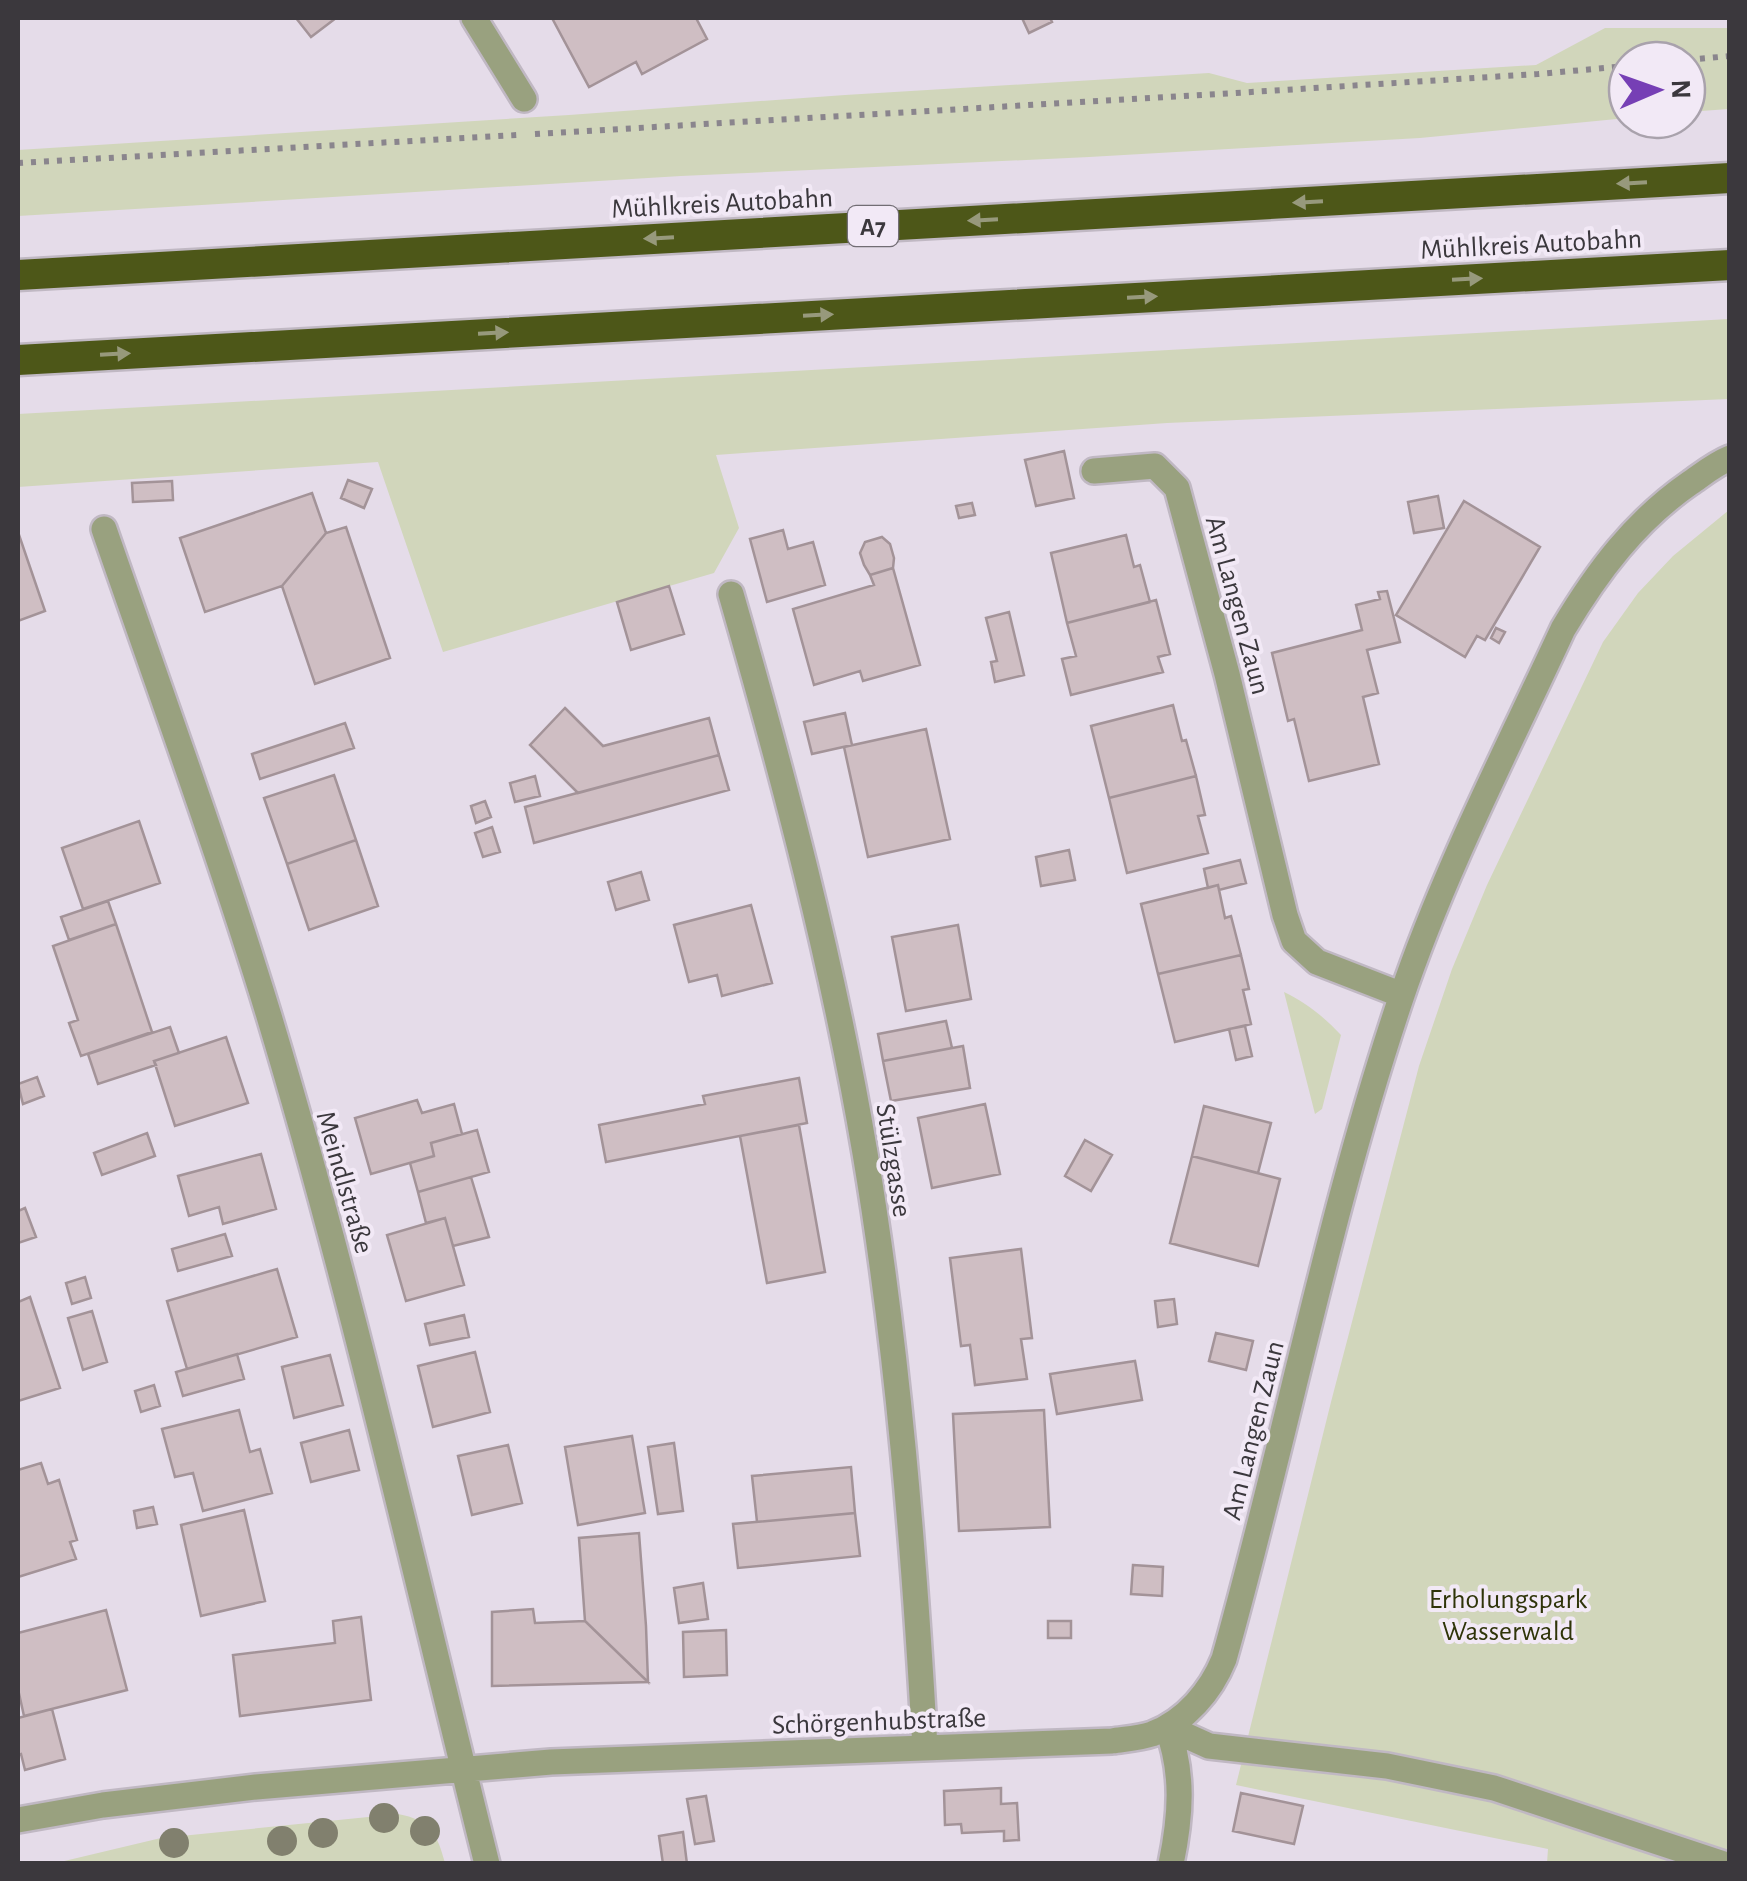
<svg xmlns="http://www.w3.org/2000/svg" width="1747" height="1881" font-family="'Alegreya Sans',sans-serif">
	<rect width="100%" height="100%" fill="#e5dce9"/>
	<path fill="#d1d6bb" d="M1605,28h124v81l-42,3v-52h-60v58l-207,20 -331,19 -408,19 -663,40v-66l551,-35 276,-20 364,-22 38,10 289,-18z
		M1729,319v80l-562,24 -451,32 23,73 -25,45 -271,79 -65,-190 -360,25v-73z
		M1729,510v1353h-182l1,-14 -312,-64 95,-383 88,-336 33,-97 35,-84 116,-243 35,-49 35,-37z
		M1284,992c23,11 40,25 57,43l-19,74 -7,5z
		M398,1814c32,6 39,19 47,49h-389l105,-25z"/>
	<path fill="#cfbec3" stroke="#a39398" stroke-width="2.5" d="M296,18h40l-25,19z
		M552,18h144l11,21 -65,35 -6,-12 -47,25z
		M1022,18h28l2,4 -23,11z
		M1064,451l10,47 -38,8 -11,-46z
		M348,480l24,9 -8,19 -23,-10z
		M172,481l1,19 -40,2 -1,-19z
		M312,493l14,40 -44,53 -77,26 -25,-74z
		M1438,496l6,32 -30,5 -6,-31z
		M1464,501l76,46 -55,93 -8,-4 -12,21 -69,-42z
		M972,503l3,12 -16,3 -3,-12z
		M346,527l44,131 -75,26 -33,-98 44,-53z
		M783,530l5,19 25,-7 12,43 -58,17 -17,-63z
		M18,532l27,79 -27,10z
		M1126,535l8,32 6,-2 10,37 -83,21 -16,-70z
		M882,537l8,7 4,14 -1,10 -23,7 -6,-10 -4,-12 5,-11z
		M893,568l27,97 -57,16 -3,-10 -46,14 -21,-76 81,-24 -4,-10z
		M669,586l15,48 -53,16 -14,-48z
		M1387,591l13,51 -33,8 11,43 -15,4 16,67 -70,17 -15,-62 -6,2 -16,-68 90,-23 -6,-25 24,-6 -2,-7z
		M1156,600l14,54 -12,3 5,15 -92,23 -9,-36 14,-3 -9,-33z
		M1009,612l15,63 -29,7 -4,-20 6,-1 -11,-43z
		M1496,628l9,4 -6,11 -8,-5z
		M1173,705l9,36 4,-1 10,36 -87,22 -18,-72z
		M565,708l38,38 106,-28 10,37 -141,38 -48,-48z
		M845,713l7,32 -40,9 -8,-32z
		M345,723l9,25 -94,31 -8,-25z
		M926,729l24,110 -82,18 -24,-110z
		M719,755l10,35 -195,53 -9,-36z
		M334,775l22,65 -69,24 -23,-66z
		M535,776l5,20 -25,6 -5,-19z
		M1196,776l9,39 -7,1 10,37 -81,20 -18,-75z
		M485,801l6,16 -15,6 -5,-17z
		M139,821l21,62 -77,26 -21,-61z
		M492,827l8,25 -17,5 -8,-24z
		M356,840l22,66 -69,24 -22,-66z
		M1069,850l6,30 -34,6 -5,-29z
		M1240,860l6,23 -27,7 -1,-5 -10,3 -4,-19z
		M641,872l8,28 -33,10 -8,-28z
		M1218,885l7,33 6,-2 10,39 -83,19 -17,-70z
		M108,901l8,23 -47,16 -8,-23z
		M751,905l21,78 -50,13 -5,-21 -28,7 -15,-57z
		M116,924l36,108 -71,24 -12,-33 9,-3 -25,-74z
		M958,925l13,74 -65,12 -14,-74z
		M1241,955l8,34 -6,1 8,34 -76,18 -17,-68z
		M946,1021l6,27 -69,13 -5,-27z
		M1245,1026l7,30 -16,4 -7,-31z
		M170,1027l9,26 -25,8 2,4 -58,19 -10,-30z
		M226,1037l22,66 -73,23 -21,-65z
		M963,1046l7,42 -79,13 -8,-40z
		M37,1077l7,19 -21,8 -5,-20z
		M799,1078l8,45 -201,39 -7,-37 106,-21 -2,-8z
		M417,1100l5,13 32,-9 8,30 -31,9 3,13 -63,18 -16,-56z
		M985,1104l15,70 -68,14 -14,-70z
		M1204,1106l67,17 -13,50 -66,-17z
		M799,1125l26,147 -58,11 -27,-147z
		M477,1130l12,42 -71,20 -8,-29 24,-7 -3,-13z
		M147,1133l8,23 -53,19 -8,-22z
		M1085,1140l27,15 -21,36 -26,-15z
		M261,1154l15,55 -53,15 -4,-17 -30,9 -11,-40z
		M1192,1156l88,23 -22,87 -88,-23z
		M471,1177l18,60 -36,9 -8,-28 -19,5 -8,-31z
		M25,1208l11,29 -18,6v-32z
		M445,1218l19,67 -58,16 -19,-66z
		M225,1234l7,22 -54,15 -6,-22z
		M1021,1249l11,89 -11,1 6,40 -52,6 -5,-40 -9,1 -11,-88z
		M277,1269l20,68 -110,32 -20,-68z
		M85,1277l6,21 -19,6 -6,-21z
		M30,1297l30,91 -42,13v-99z
		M1174,1299l3,25 -19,3 -3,-26z
		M92,1311l15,51 -24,8 -15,-52z
		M464,1315l5,22 -39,8 -5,-21z
		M1216,1333l37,8 -7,29 -37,-9z
		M475,1352l15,60 -57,15 -15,-61z
		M237,1354l7,25 -61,17 -7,-24z
		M330,1355l13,50 -49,13 -12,-51z
		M1135,1361l7,39 -85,14 -7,-40z
		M154,1385l6,21 -19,6 -6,-21z
		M239,1410l11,42 10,-3 12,44 -69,18 -10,-38 -18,4 -13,-48z
		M1044,1410l6,117 -91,4 -6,-117z
		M349,1430l10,40 -48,12 -10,-39z
		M632,1436l13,77 -67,12 -13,-78z
		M674,1443l9,68 -25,3 -10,-67z
		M508,1445l14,58 -50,12 -14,-59z
		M41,1463l7,21 11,-4 18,60 -7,2 6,17 -58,18v-107z
		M851,1467l4,46 -98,9 -5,-46z
		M153,1507l4,17 -20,4 -3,-17z
		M244,1510l21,91 -64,15 -20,-91z
		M855,1513l5,43 -122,12 -5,-44z
		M639,1533l7,93 2,56 -63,-61 -6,-83z
		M1133,1565l30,2 -1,29 -31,-2z
		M703,1583l5,36 -29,4 -5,-35z
		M533,1609l2,14 50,-2 63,61 -156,4v-74z
		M106,1610l21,80 -103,26 -6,-27v-56z
		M361,1617l10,83 -131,16 -7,-61 102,-12 -2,-22z
		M1048,1621h23v17h-23z
		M726,1630l1,45 -43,2 -1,-45z
		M52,1709l13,50 -40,11 -4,-16 -3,1v-37z
		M1001,1788v16l16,-1 2,37 -15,1v-10l-42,2 -1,-9 -16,1 -1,-34z
		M1241,1793l62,13 -9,38 -61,-13z
		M706,1796l8,45 -19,3 -8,-45z
		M683,1832l4,32h-24l-4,-28z"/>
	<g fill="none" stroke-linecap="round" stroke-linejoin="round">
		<g stroke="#c0b8c3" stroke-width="30">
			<path id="minor" d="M474,18l50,81
				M1094,471l61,-5 22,22 50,186 58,241 9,26 23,21 85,33
				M104,529c56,162 115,323 165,487 84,279 147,564 218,848
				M731,594c53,184 102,370 134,559 33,197 49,396 60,595
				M1167,1727l42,19 178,20 107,22 230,76
				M1167,1727c17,45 14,89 4,137
				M18,1820l85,-15 153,-18 295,-25 561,-21c13,-2 28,-3 40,-7 34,-13 59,-43 72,-75 62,-220 104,-445 177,-661 43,-127 106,-248 162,-369 34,-57 72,-108 127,-146 13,-9 25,-19 40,-25"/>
		</g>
		<g stroke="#c0b8c3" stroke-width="35">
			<path id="motorway" d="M18,275l1712,-97
				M18,360l1712,-95"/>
		</g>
		<path stroke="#8a858d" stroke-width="6" stroke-dasharray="5 8" stroke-linecap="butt" d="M1687,60l43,-4
			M535,134l700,-41 303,-19 89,-8
			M18,163l500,-28"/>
		<use href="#minor" stroke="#99a17f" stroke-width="25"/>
		<use href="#motorway" stroke="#4d5718" stroke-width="30"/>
	</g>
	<g fill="#81806e">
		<circle cx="384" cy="1818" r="15"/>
		<circle cx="425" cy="1831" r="15"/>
		<circle cx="323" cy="1833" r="15"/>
		<circle cx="282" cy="1841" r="15"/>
		<circle cx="174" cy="1843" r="15"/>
	</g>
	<defs><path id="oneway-solid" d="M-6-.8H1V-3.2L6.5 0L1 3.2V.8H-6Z" transform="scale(2.5)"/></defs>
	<g fill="#97997c">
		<use href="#oneway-solid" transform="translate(1632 183) rotate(177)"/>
		<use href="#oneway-solid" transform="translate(1308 202) rotate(177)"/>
		<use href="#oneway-solid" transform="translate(983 220) rotate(177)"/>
		<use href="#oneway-solid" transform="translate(659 238) rotate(177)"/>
		<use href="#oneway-solid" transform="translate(1467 279) rotate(-3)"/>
		<use href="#oneway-solid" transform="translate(1142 297) rotate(-3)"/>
		<use href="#oneway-solid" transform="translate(818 315) rotate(-3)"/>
		<use href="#oneway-solid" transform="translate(493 333) rotate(-3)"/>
		<use href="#oneway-solid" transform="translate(115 354) rotate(-3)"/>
	</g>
	<g text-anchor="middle" stroke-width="8" stroke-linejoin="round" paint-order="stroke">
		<rect fill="#f2e9f6" stroke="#726d74" stroke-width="2.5" x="848" y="206" width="50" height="40" rx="8"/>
		<g font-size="25" font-weight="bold" fill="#3b383d">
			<text x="873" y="235">A7</text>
		</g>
		<g font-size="28" fill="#3b383d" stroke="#f2e9f6">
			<text transform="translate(722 202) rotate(-3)" y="10">Mühlkreis Autobahn</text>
			<text transform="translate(1531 243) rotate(-3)" y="10">Mühlkreis Autobahn</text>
			<text transform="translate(1239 605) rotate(75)" y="10">Am Langen Zaun</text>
			<text transform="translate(895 1160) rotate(81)" y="10">Stülzgasse</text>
			<text transform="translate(346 1182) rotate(74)" y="10">Meindlstraße</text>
			<text transform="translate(1252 1430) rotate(-76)" y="10">Am Langen Zaun</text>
			<text transform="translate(879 1720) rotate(-2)" y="10">Schörgenhubstraße</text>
		</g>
		<g font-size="28" fill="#2f3409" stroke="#f2e9f6">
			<text x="1508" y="1608">Erholungspark<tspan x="1508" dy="32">Wasserwald</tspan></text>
		</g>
	</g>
	<rect width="1747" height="1881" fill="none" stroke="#3b383d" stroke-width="40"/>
	<g transform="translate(1657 90) rotate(88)"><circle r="48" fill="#f2e9f6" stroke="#a9a2ac" stroke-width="2.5"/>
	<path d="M0-8L18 38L0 25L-18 38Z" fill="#763fb5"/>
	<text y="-15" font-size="28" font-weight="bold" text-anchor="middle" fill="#3b383d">N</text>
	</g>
</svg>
